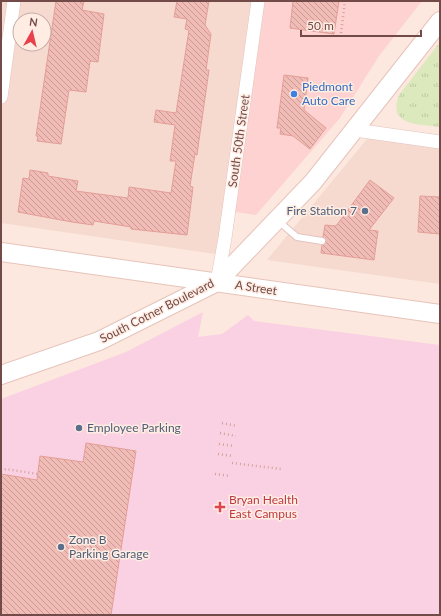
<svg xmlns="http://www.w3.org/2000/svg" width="441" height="616" font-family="Lato,sans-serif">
	<defs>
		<pattern id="park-tufts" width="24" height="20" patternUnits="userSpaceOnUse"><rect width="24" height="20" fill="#dbe9bd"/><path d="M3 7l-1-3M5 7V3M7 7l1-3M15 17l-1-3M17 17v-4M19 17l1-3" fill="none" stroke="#bfc9a4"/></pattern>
		<pattern id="building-back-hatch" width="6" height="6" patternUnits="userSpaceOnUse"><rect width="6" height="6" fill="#f1bcb6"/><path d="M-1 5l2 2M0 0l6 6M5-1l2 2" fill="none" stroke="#c89b96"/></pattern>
	</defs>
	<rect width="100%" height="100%" fill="#fce8de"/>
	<path fill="#f6dad0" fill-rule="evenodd" d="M1,1h257l-36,254 -221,-32zM20,20h24v24h-24z
		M372,133l68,9v142l-173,-24z"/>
	<path fill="#fdd2d1" d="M258,1h164l-43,55 -39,62 -84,97 -27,-4z"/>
	<path fill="#fad1e2" d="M203,312l-5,25 24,-3 26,-19 6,6 186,24v270h-439v-216l125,-47z"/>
	<path fill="url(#park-tufts)" d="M440,42v85c-21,-3 -53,-1 -41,-32z"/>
	<path fill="url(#building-back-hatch)" stroke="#e49e96" d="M56,1h28l-2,9 22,4 -6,48 -8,-1 -4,31 -17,-2 -8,54 -24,-3 1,-5h-2z
		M177,1h32l-4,24 6,9 -5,36h3l-10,70 -2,15 -2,-1 -5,32 3,1 -6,48 -56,-6v-2l-37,-6 -1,4 -21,-3 -54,-10 5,-34 6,1 1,-9 18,3v3l30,5 -2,10 52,7 1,-11 42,6 5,-32h-6l5,-36 -21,-3 2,-12 20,3 13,-83 -4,-1 2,-10 -13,-2z
		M293,1h46l-5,33 -44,-6z
		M284,75l24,3 -4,32 22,18 -16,21 -17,-13 -13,-2 1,-6h-4z
		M370,180l24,18 -25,32 9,1 -4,29 -53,-7 1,-8 4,-4 -3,-4 2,-12 11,1z
		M420,196l20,1v37l-22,-2z
		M86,443l50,8 -25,164h-110v-141l36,6 3,-24 43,6z"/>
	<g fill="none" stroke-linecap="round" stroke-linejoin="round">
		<g stroke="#e2c4be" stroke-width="8">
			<path id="service" d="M278,221l19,16 25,4"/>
		</g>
		<g stroke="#e2c4be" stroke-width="14">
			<path id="minor" d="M1,97l13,-96
				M355,130l85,12
				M217,282l8,-44 33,-237"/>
		</g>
		<g stroke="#e7c3ba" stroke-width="20">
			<path id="secondary" d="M1,252l439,62
				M1,375l98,-34 118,-59 96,-100 127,-161"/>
		</g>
		<path stroke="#d6a09a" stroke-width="2.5" stroke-dasharray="1 3" stroke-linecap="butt" d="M341,33l4,-32
			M222,423l15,3
			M220,433l16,3
			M219,444l15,2
			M218,454l15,2
			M232,463l49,6
			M1,471l5,-2 32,5
			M215,474l15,2"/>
		<use href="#service" stroke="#fff" stroke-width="6"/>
		<use href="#minor" stroke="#fff" stroke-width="13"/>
		<use href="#secondary" stroke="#fff" stroke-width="18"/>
	</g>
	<circle fill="#3f7fe0" stroke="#ffede4" stroke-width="1.5" cx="294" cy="94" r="4"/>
	<g fill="#5c6f8a" stroke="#ffede4" stroke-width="1.5">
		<circle cx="365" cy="211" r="4"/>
		<circle cx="79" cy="428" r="4"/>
		<circle cx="61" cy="547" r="4"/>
	</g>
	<path fill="#e0444e" stroke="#ffede4" stroke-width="1.5" d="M218 501h4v4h4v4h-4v4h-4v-4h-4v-4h4z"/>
	<g text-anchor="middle" stroke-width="3" stroke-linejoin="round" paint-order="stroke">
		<g font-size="12" fill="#366cbe" stroke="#ffede4" text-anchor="start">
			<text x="302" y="91">Piedmont<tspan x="302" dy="14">Auto Care</tspan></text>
		</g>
		<g font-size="12" fill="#724a47" stroke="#ffede4">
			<text transform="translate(239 141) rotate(-82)" y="4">South 50th Street</text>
			<text transform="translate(256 288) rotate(9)" y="4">A Street</text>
			<text transform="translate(157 311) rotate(-27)" y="4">South Cotner Boulevard</text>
		</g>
		<g font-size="12" fill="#4e5e75" stroke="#ffede4" text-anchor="start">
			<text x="357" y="215" text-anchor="end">Fire Station 7</text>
			<text x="87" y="432">Employee Parking</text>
			<text x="69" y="544">Zone B<tspan x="69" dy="14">Parking Garage</tspan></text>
		</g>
		<g font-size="12" fill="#be3a42" stroke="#ffede4" text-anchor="start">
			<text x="229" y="504">Bryan Health<tspan x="229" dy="14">East Campus</tspan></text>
		</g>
	</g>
	<rect width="441" height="616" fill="none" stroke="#724a47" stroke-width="4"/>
	<g transform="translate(32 32) rotate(8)"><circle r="19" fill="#ffede4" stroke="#c7aca5"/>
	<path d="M0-3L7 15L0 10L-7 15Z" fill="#e8414c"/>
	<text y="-6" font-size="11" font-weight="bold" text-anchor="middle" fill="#724a47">N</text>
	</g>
	<path d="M301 30v6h120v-6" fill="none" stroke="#724a47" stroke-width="2"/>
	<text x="307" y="30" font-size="12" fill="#724a47" stroke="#ffede4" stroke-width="3" paint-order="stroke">50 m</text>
</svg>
